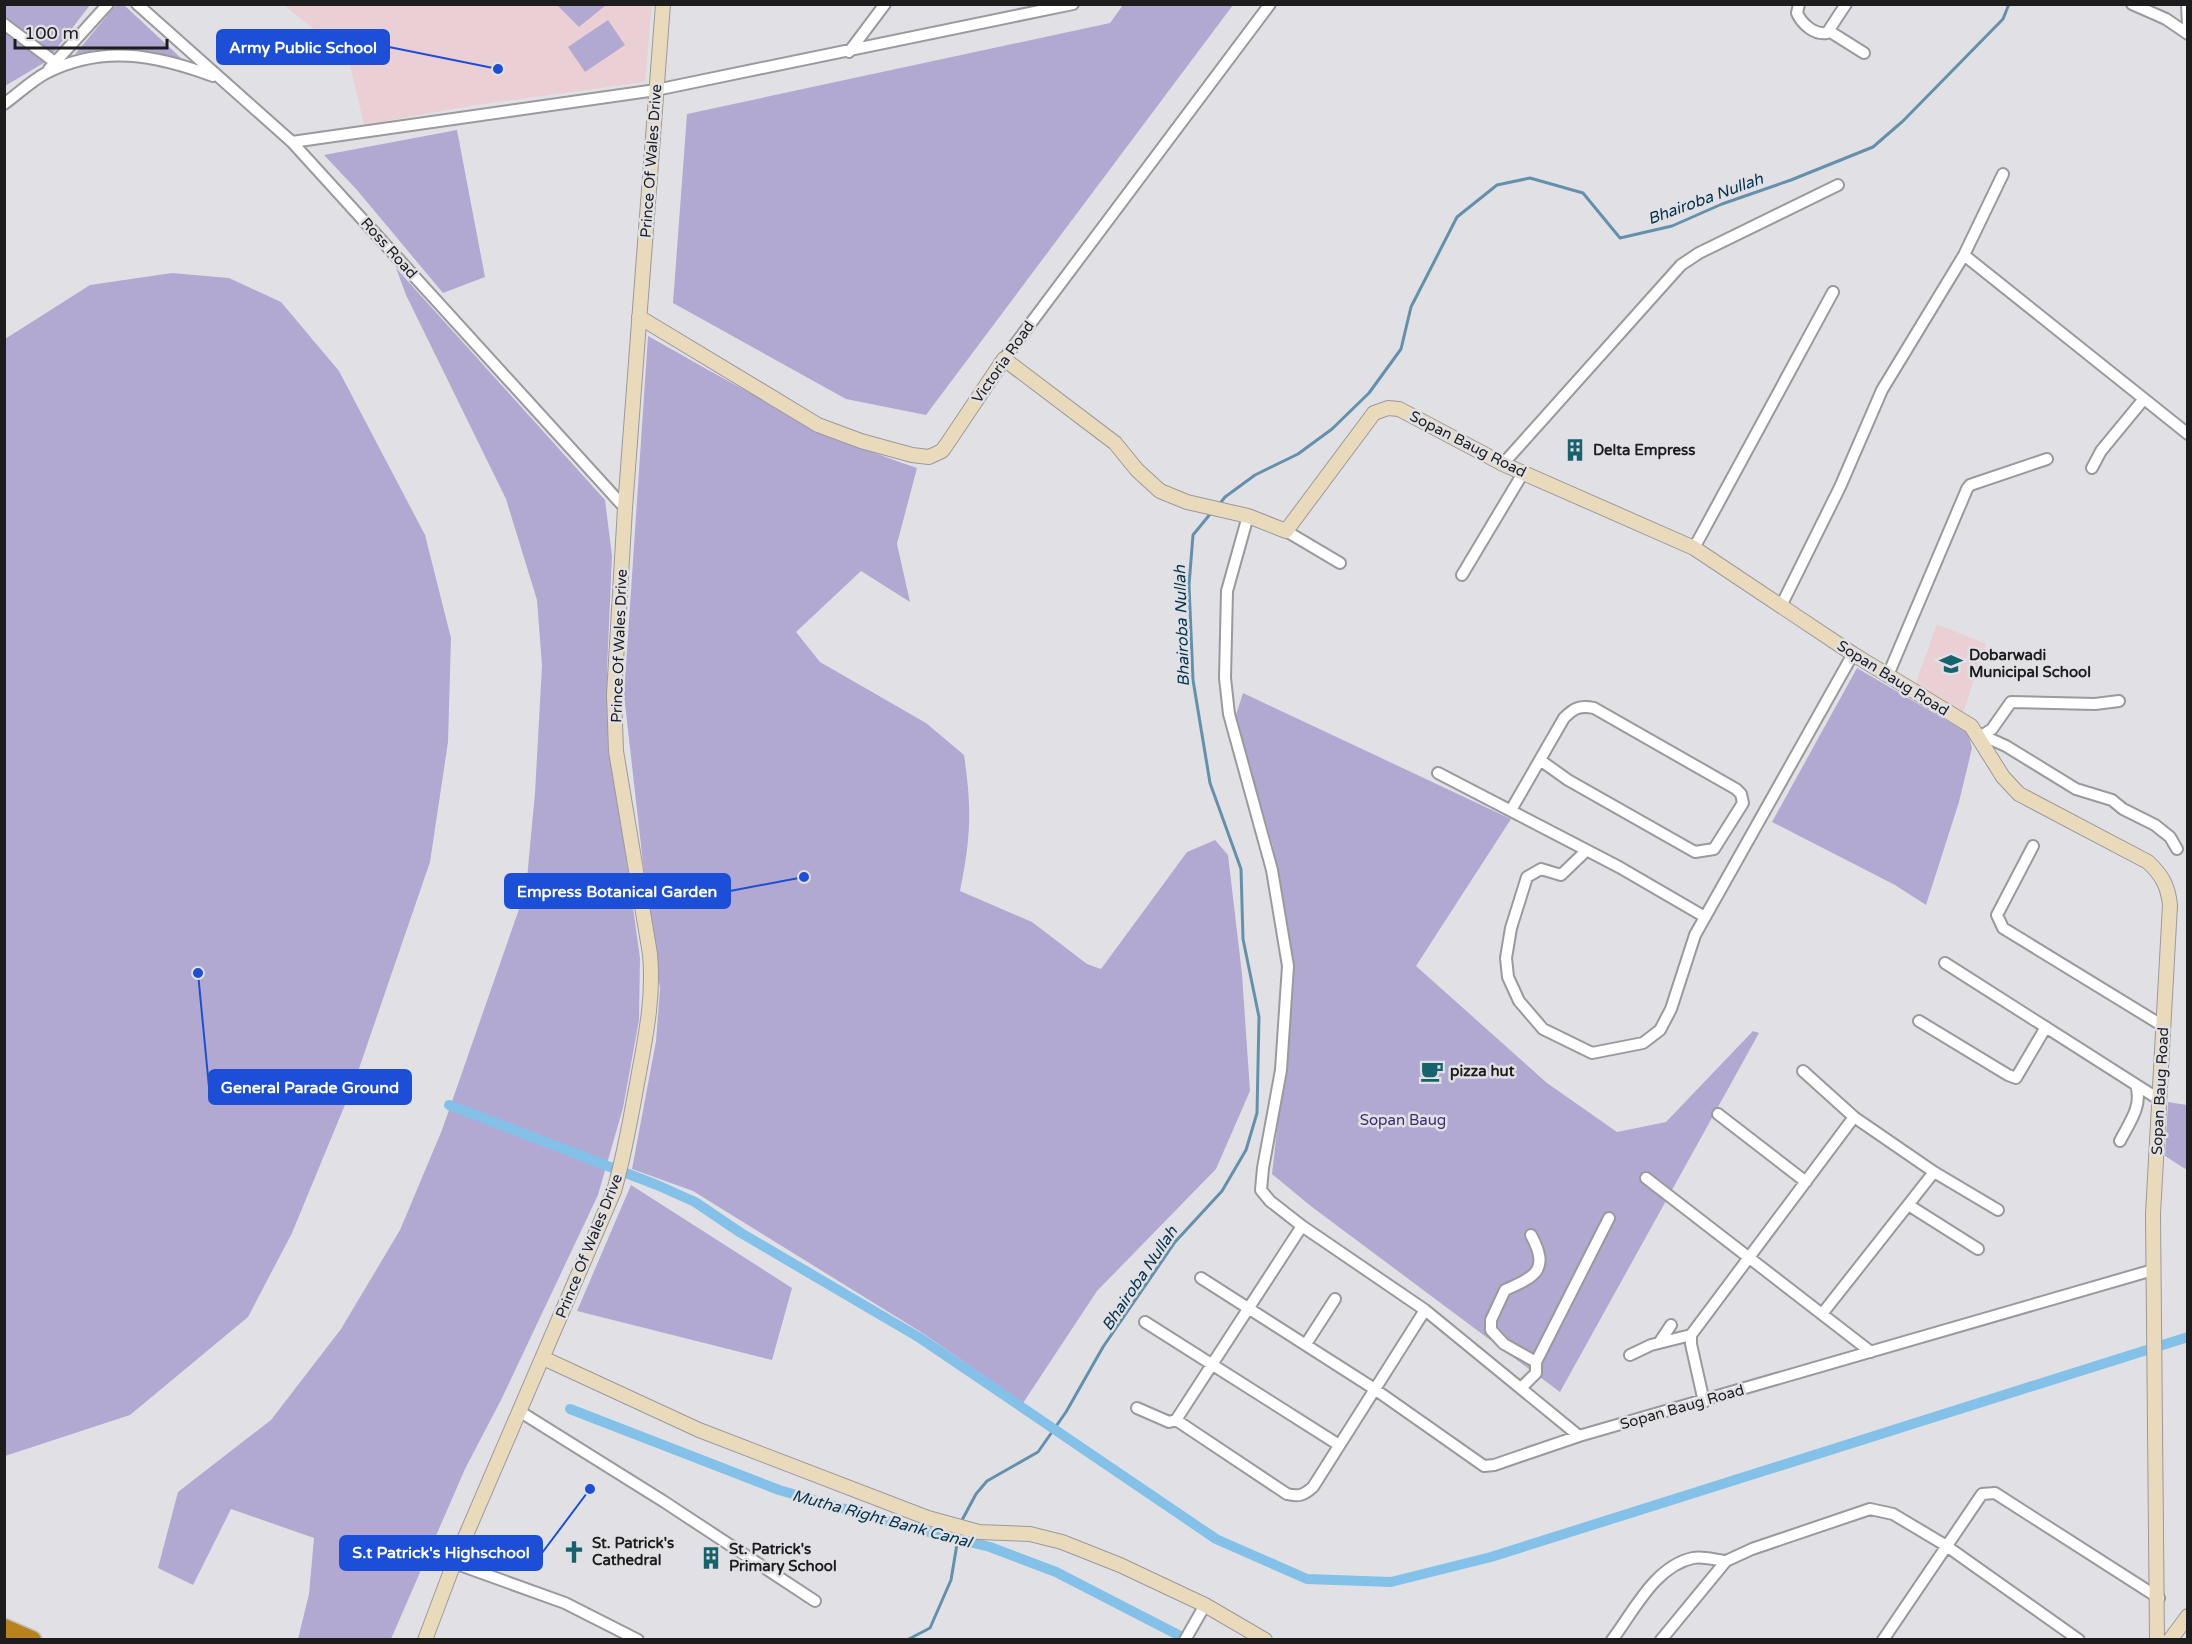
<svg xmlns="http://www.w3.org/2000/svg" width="2192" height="1644" font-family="'Varela Round',sans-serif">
	<rect width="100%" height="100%" fill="#e1e1e5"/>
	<path fill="#ead0d4" d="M284,5h368l-7,77 -169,23 -112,20 -16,-68z
		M1937,624l49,20 -23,69 -48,-28z"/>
	<path fill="#b2a9d2" d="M117,4l7,1 58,54c-41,-11 -65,-14 -107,-5z
		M4,5h86l-43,56 -42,25z
		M557,5h49l-27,22z
		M1123,5h110l-307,410 -80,-16 -173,-96 14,-189 423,-91z
		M608,20l17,25 -40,27 -17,-25z
		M457,130l28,147 -42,16 -86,-103 -33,-35z
		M396,268l209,232 7,56 -5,114 3,71 30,217 -1,62 -16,88 -25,87 -96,203 -37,71 -74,170h-93l11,-45 5,-56 -83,-29 -38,76 -35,-17 20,-76 93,-72 70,-91 59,-99 42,-100 84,-241 9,-96 7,-127 -5,-66 -31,-101 -100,-204z
		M172,273l57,5 52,24 58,69 86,164 26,103 -3,104 -18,120 -76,221 -62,150 -44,84 -118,98 -125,41v-1117l85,-54z
		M648,336c88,49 173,101 269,132l-20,76 13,58 -49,-31 -65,61 24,30 106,61 38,32c8,54 7,82 -4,136l72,31 55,42 14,5 86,-117 28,-12 13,15 14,119 8,117 -34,78 -119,122 -74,112 -99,-69 -231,-143 -61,-22 24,-128 4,-52 -17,-126 -19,-168z
		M1857,668l111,65 4,15 -13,54 -33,103 -31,-20 -123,-63z
		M1243,693l268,126 -95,147 131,117 70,49 49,-10 87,-91 6,2 -199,359 -248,-185 -40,-33 13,-114 4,-99 -12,-69 -4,-45 -38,-129z
		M2168,1102l19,3v65l-22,-14z
		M631,1185l161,103 -20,72 -195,-49z"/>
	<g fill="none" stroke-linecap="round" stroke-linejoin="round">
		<path stroke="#6490ac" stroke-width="3" d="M1218,506l7,-9 30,-22 43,-21 34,-25 37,-36 32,-44 10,-42 46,-90 40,-32 33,-7 53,15 37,45 52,-12 50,-22 69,-24 82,-33 30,-26 100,-102 6,-15
			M961,1522l15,-28 11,-13 51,-29 28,-40 37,-65 72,-105 47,-51 24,-41 11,-37 2,-96 -16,-78 -2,-70 -31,-86 -17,-103 -4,-95 4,-50 18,-22
			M907,1640l23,-12 21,-48 8,-48"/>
		<path stroke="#83c1e9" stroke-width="10" d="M449,1105l208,80 38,17 46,31 179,105 296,201 91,40 84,3 100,-25 697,-220
			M570,1409l209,81 125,36 86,21 66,25 132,68"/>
		<g stroke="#9a999d" stroke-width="14">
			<path id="street" d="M137,4l155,138 333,366
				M1799,4l-2,9c5,11 17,22 30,20l19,-29
				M2132,4l34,15 22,15
				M2187,4l1,23
				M4,24l52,39
				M1829,31l35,22
				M849,52l36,-48
				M49,69l59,-65
				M4,104c14,-10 27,-23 42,-31 57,-29 110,-18 167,3
				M292,142l364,-52 417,-86
				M1964,255l224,179
				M1004,359l266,-355
				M1503,464l178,-199 18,-12 139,-68
				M2092,468l9,-17 42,-51
				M1248,516l-21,75 -2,87 4,36 43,156 16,96 -7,104 -18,98 -2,22 9,11 32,25 123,84 154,126
				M1286,531l54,32
				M1694,548l139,-256
				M1462,575l61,-102
				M1781,606l59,-119 42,-97 82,-135 39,-81
				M1888,675l79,-186 3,-4 77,-26
				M1977,733l29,13 70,43 36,11 11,9 32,16 15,12 7,12
				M1983,735l9,-6 19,-27 84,2 24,-3
				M1438,773l181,94 86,50
				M1511,810l53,-92c10,-10 16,-13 30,-10l142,81 5,5 2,9 -29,46 -19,3 -127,-72 -28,-20
				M2033,846l-36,69 6,13 160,98
				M1586,851l-25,24 -20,-6 -14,8 -16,51 -5,30 2,19 11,24 24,28 49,24 51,-10 17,-13 11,-21 24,-74 158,-281
				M1945,963l215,137
				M1919,1021l89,54 8,3 30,-51
				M1803,1071l51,46 80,55 64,38
				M1718,1114l88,68
				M2120,1141c9,-18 23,-35 16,-56
				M1646,1178l225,174
				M1910,1206l68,43
				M1531,1235c19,35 5,41 -26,55l-14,30v10l13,14 32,18
				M1201,1278l172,110 111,78 10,-1 85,-29 574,-166
				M1822,1314l112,-142
				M1145,1322l194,123
				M1659,1343l12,-18
				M1306,1344l29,-45
				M1630,1355l21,-10 40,-10
				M1521,1388l15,-15v-11l73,-144
				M1704,1402l-13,-58v-9l163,-218
				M1137,1408l32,14 7,-2 126,-194
				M519,1411l144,90 152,100
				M1176,1420l111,74c12,3 17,1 26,-7l112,-177
				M454,1563l111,40 73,37
				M1185,1640l20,-35
				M1612,1640c22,-29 43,-74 81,-82 10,-2 22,2 33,3
				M1661,1640l65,-79 26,-12 118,-40 23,5 52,31 134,95
				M1883,1640l99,-146 13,-1 164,105"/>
		</g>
		<g stroke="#9a999d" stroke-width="16">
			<path id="secondary" d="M639,317l179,108 43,16 51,14 17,2 13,-6 7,-10 55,-82 111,84 22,27 23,21 27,11 61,14 38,15 88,-118 14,-5 11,1 104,55 191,84 159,106 118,72 32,51 16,17 129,68c14,13 20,24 22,43l-17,309 4,426
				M543,1358l156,72 229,88 51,14 51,2 32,8 58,23 85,40 60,35
				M425,1640l29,-77 160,-372c11,-38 17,-75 24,-113 8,-43 16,-82 12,-124l-34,-203 -2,-56 11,-187 38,-504
				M2170,1640l18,-24"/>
		</g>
		<g stroke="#c0c0c0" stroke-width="21">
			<path id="highway" d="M4,1628l28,12"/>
		</g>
		<use href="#street" stroke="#fff" stroke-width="10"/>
		<use href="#secondary" stroke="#eadabc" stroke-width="14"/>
		<use href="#highway" stroke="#b9821f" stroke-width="18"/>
	</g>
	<defs>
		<g id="building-bare" transform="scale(1.8)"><path d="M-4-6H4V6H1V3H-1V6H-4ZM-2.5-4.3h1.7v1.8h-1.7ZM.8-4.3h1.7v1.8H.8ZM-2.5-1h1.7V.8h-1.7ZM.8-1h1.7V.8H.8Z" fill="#16626d" stroke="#e1e1e5" stroke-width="2.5" paint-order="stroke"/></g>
		<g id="school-bare" transform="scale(1.8)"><path d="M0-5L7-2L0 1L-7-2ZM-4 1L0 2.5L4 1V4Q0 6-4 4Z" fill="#16626d" stroke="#e1e1e5" stroke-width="2.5" paint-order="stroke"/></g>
		<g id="cafe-bare" transform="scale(1.8)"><path d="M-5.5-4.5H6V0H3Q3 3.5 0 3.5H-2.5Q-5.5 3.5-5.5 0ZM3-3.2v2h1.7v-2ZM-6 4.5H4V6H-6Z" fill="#16626d" stroke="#e1e1e5" stroke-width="2.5" paint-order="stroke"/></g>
		<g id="church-bare" transform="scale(1.8)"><path d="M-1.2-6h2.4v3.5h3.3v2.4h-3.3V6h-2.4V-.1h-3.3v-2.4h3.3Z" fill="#16626d" stroke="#e1e1e5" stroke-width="2.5" paint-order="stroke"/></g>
	</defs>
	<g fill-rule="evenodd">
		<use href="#building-bare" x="1575" y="450"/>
		<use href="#school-bare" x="1951" y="664"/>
		<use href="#cafe-bare" x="1432" y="1071"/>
		<use href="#church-bare" x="574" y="1552"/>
		<use href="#building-bare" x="711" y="1558"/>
	</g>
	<g text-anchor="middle" stroke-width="5" stroke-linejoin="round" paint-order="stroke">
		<g font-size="15" fill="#1d1d1e" stroke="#e1e1e5">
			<text transform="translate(651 161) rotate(-86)" y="5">Prince Of Wales Drive</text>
			<text transform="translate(389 248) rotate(48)" y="5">Ross Road</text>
			<text transform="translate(1003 362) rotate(-55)" y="5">Victoria Road</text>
			<text transform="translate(1468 444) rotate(27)" y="5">Sopan Baug Road</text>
			<text transform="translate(619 646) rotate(-88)" y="5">Prince Of Wales Drive</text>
			<text transform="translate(1893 678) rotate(32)" y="5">Sopan Baug Road</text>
			<text transform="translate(2160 1091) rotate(-87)" y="5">Sopan Baug Road</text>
			<text transform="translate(589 1246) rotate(-68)" y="5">Prince Of Wales Drive</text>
			<text transform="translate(1682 1407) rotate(-16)" y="5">Sopan Baug Road</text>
		</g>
		<g font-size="15" font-weight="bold" fill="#1d1d1e" stroke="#e1e1e5" text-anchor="start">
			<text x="1593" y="455">Delta Empress</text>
			<text x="1969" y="660">Dobarwadi<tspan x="1969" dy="17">Municipal School</tspan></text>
			<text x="1450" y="1076">pizza hut</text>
			<text x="592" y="1548">St. Patrick's<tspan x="592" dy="17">Cathedral</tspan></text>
			<text x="729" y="1554">St. Patrick's<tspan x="729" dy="17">Primary School</tspan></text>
		</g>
		<g font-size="15" fill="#412a70" stroke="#e1e1e5">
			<text x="1403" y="1125">Sopan Baug</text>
		</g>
		<g font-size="16" font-style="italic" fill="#00334d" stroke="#e1e1e5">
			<text transform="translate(1705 198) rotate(-20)" y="6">Bhairoba Nullah</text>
			<text transform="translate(1181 626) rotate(-92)" y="6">Bhairoba Nullah</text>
			<text transform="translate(1139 1278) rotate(-56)" y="6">Bhairoba Nullah</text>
			<text transform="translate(882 1518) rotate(15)" y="6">Mutha Right Bank Canal</text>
		</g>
	</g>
	<path fill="none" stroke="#1d4ed8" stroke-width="2" d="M498 69L389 47M804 877L730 891M198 973L209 1087M590 1489L542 1553"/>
	<g fill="#1d4ed8" stroke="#e1e1e5" stroke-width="2">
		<circle cx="498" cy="69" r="6"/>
		<circle cx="804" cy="877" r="6"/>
		<circle cx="198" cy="973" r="6"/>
		<circle cx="590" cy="1489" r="6"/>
	</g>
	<g fill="#1d4ed8" stroke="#1d4ed8" stroke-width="2">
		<rect x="217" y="30" width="172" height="34" rx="6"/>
		<rect x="505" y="874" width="225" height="34" rx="6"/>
		<rect x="209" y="1070" width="202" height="34" rx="6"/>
		<rect x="340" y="1536" width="202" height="34" rx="6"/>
	</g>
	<g font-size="16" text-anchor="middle" font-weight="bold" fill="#fff">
		<text x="303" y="53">Army Public School</text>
		<text x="617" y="897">Empress Botanical Garden</text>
		<text x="310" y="1093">General Parade Ground</text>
		<text x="441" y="1558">S.t Patrick's Highschool</text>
	</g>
	<rect width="2192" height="1644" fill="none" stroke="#1d1d1e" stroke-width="12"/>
	<path d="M15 39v9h152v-9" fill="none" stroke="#1d1d1e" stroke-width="3"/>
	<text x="24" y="39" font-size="18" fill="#1d1d1e" stroke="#e1e1e5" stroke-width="4.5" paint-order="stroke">100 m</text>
</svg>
